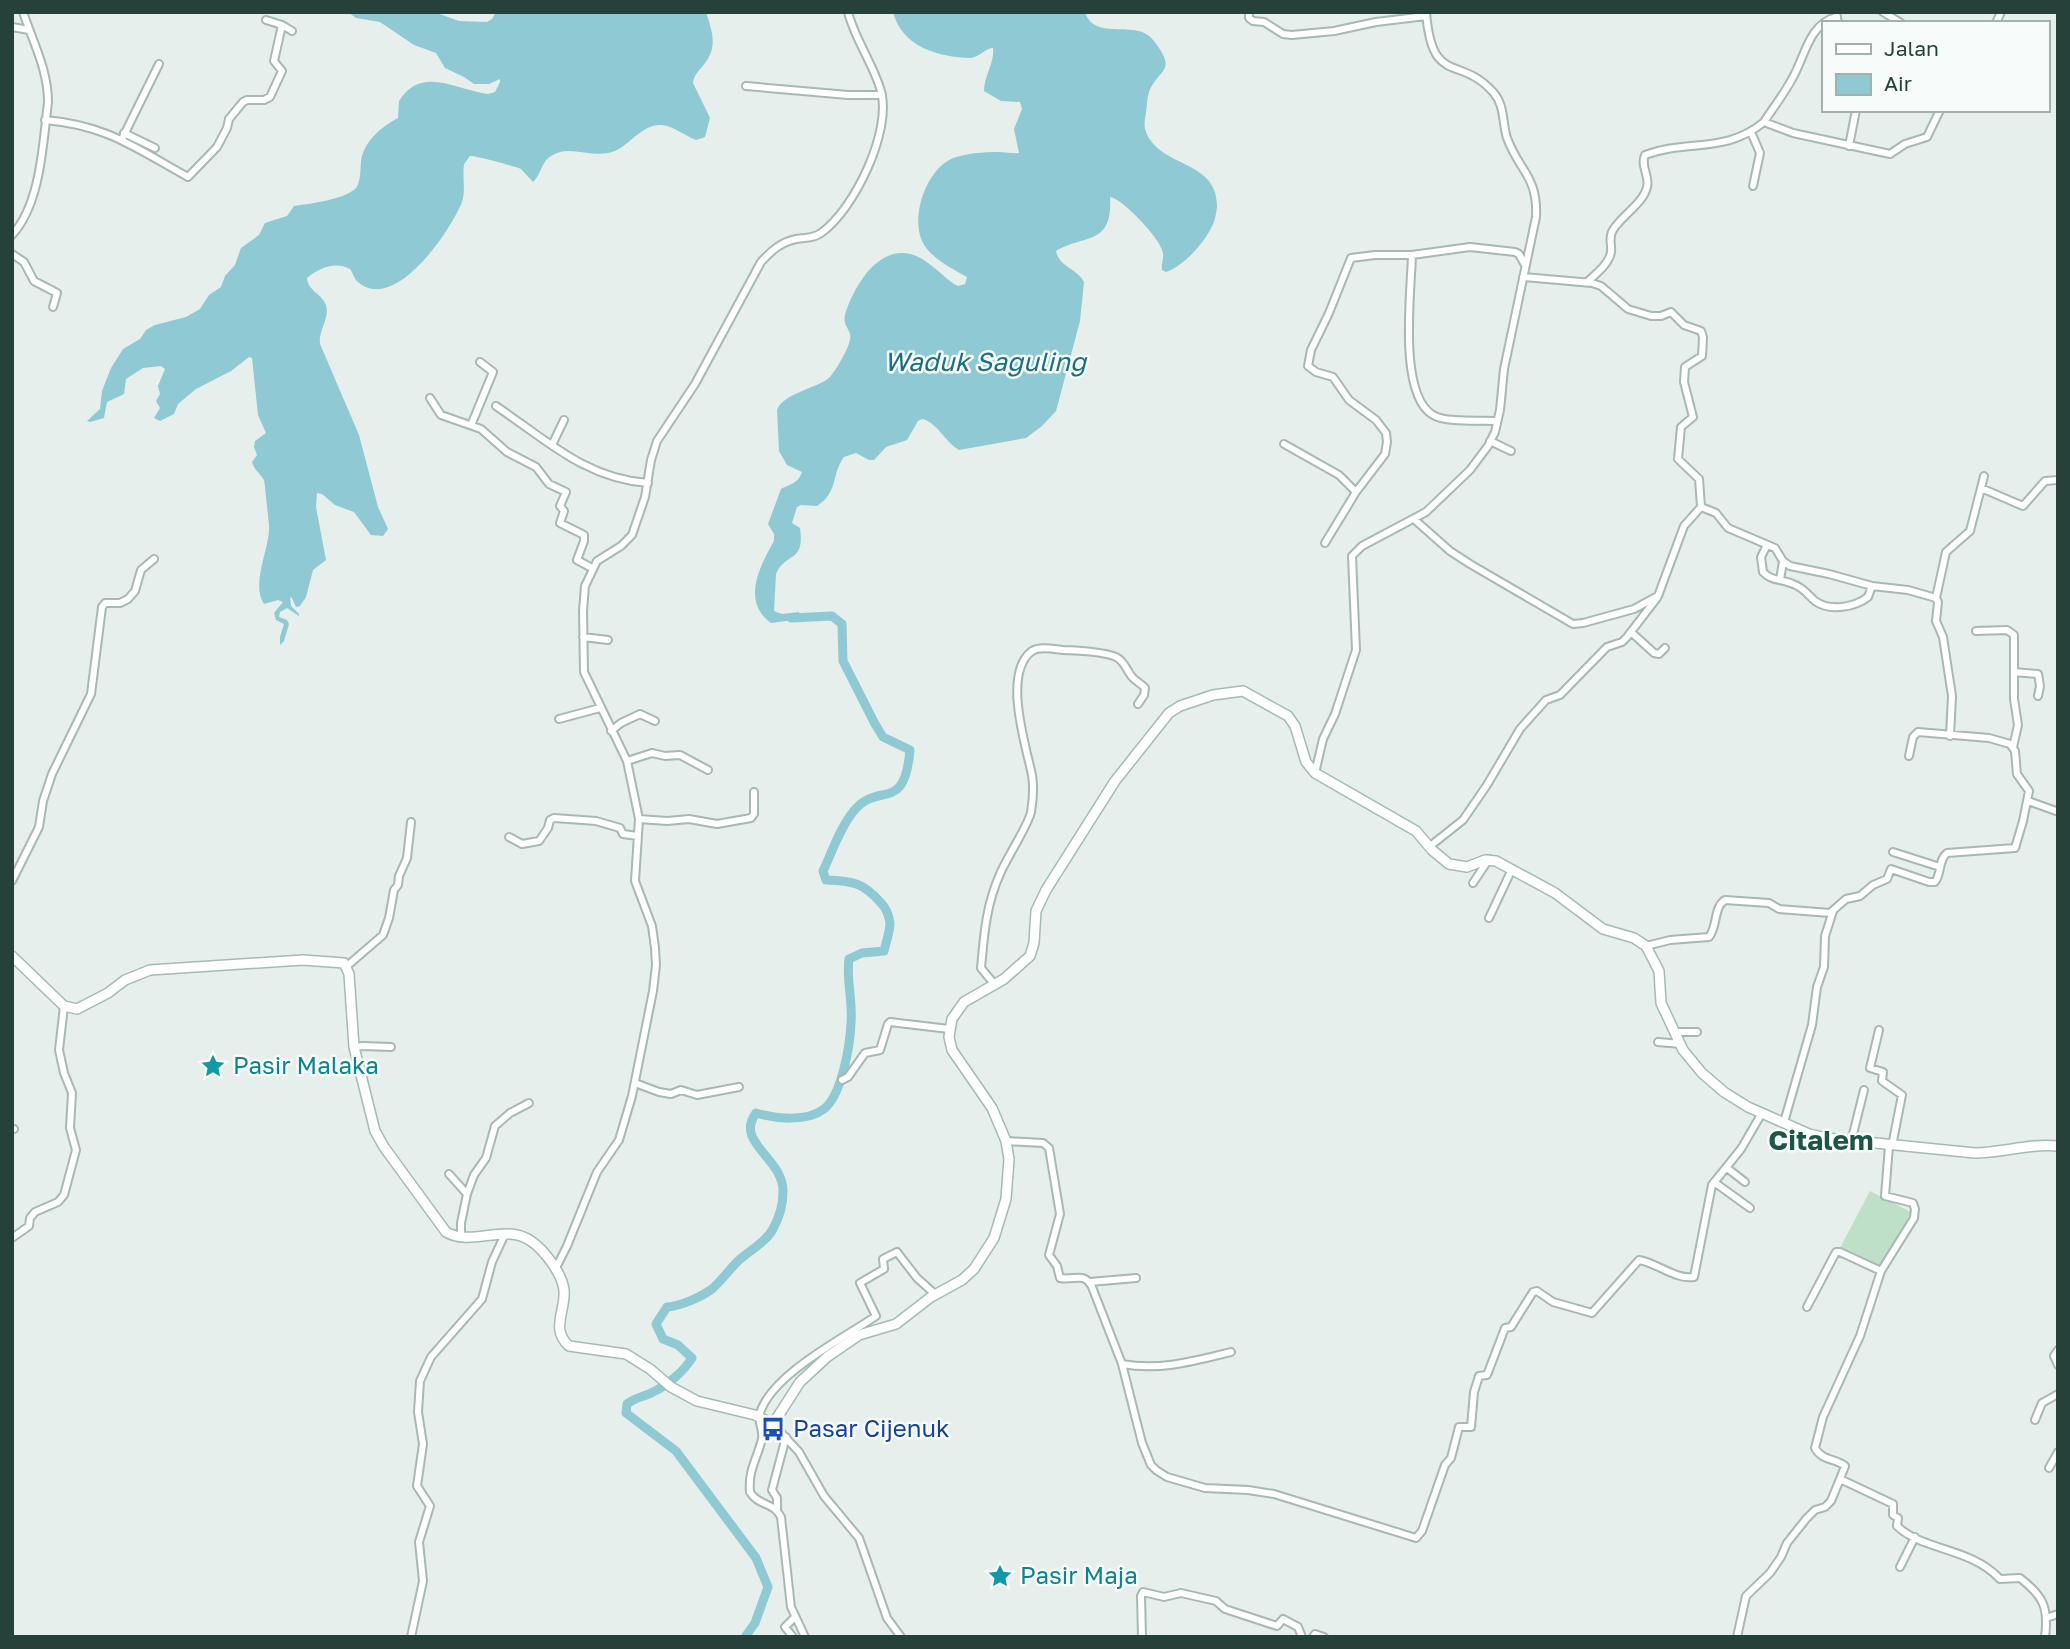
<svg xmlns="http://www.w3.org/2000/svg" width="2070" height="1649" font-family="'Golos Text',sans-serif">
	<rect width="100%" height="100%" fill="#e6efeb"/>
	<path fill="#bfe0c8" d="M1870,1191l41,21 -30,57 -41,-21z"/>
	<path fill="#8ec9d4" d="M348,12h86l25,9 28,1 5,-3 4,-7h210c6,19 12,34 -1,51 -5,7 -11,11 -12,20l17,35 -5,19 -9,3c-11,-4 -22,-14 -34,-15 -20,-1 -31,19 -47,26 -23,9 -45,-8 -64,5 -10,6 -10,19 -18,26 -4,-4 -8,-9 -12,-13 -4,-2 -46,-14 -51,-13l-6,8c-2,13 2,26 -2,38 -11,28 -67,112 -104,80 -4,-3 -5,-9 -8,-13 -15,-8 -31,-1 -43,9 1,13 14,15 19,27 4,14 -8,25 -6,39l39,91 19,72 10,22 -5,7 -12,-1 -17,-23 -19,-7 -13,-11 -5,-1 -1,14 10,53 -13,10 -7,27 -6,9 -4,1 -4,-9 -2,-1 1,9 8,8v2l-12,-8 -7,4 -1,5 8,3 2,4 -5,17 -4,4v-8l4,-13 -8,-4 -2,-7 9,-11 -5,-2 -14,4c-14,-21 7,-57 5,-80 -1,-7 -4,-40 -5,-44 -4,-7 -10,-10 -12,-18l5,-7 -3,-8 1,-6 11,-8 -8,-18 -6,-57 -3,-1 -18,14 -35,18 -18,15 -4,10 -14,7 -6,-3 6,-10 -4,-7 4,-7 -2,-8 7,-17 -4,-3 -18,2 -17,11 -2,15 -17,8 -3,16 -14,4 -3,-1 13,-12 2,-18 9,-23 12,-19 17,-10 6,-9 9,-5 31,-8 14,-8 9,-14 12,-8 4,-11 10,-11 6,-17 18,-13 6,-12 22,-7 7,-10c15,-2 52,-7 62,-18 5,-7 4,-18 5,-26 2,-20 20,-35 37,-44l1,-17c23,-36 56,-11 89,-7l7,-2 5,-10v-3l-11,5h-15l-10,-7 -19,-9 -9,-15 -22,-8 -34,-23 -24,-4z
		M893,12h192c10,31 52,5 69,29 24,31 5,27 -5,51 -2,6 -2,14 -3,21 -1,5 -2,11 -1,16 12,40 73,29 72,78 -1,9 -3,17 -8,25 -9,15 -26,34 -43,40l-4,-2c-1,-6 2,-11 1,-17 -1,-13 -41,-55 -53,-56 3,49 -25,37 -54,54 3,16 22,18 28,31l-4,39 -24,90 -14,15 -16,12 -67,12c-14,-8 -22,-28 -37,-31l-4,2 -11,19 -21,7 -12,13h-5l-13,-7 -12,4c-13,17 -5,35 -27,49l-16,-1 -4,2 -5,16 8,5c5,36 -14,23 -24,46l-2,37 8,3 17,-2 2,7 -30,4c-30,-22 -11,-57 3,-82v-7l-6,-10 13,-35c7,-4 18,-6 21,-17l-15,-7 -8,-14 -2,-41c6,-17 44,-23 53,-33 6,-7 23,-34 20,-43 -2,-7 -7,-10 -5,-19 8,-27 32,-69 65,-61 17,4 31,21 44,30l4,2 7,-2 2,-7c-14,-8 -29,-15 -40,-28 -20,-24 -3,-77 24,-90 14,-6 33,-7 48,-7 7,0 14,2 20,1l-5,-24 8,-20 -2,-7 -19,-1 -17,-10c0,-15 11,-29 9,-43 -6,-1 -14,9 -22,10 -33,-1 -69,-11 -78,-46z"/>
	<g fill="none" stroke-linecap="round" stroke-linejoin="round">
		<path stroke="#8ec9d4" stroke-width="9" d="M745,1637l10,-14 13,-36 -12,-29 -80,-107 -50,-38 1,-9c8,-7 17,-7 26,-12 15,-7 31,-21 39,-34l-14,-13 -15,-6 -7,-15 11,-17c14,-1 34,-10 45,-18 9,-8 17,-19 26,-28 11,-10 28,-19 35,-32 6,-11 10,-24 10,-37 1,-34 -49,-49 -27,-79 20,6 51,9 68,-4 18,-14 26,-64 27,-86 2,-22 -5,-43 -2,-64l13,-6 22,-2c2,-9 6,-19 6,-28 -1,-7 -4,-15 -9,-20 -18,-21 -29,-22 -55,-23l-3,-9c9,-19 17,-43 30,-59 26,-33 51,4 57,-62l-27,-13 -8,-13 -32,-63 -1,-37 -10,-8 -41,2"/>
		<g stroke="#a8b8b2" stroke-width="10">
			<path id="street" d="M1249,12v6l4,3 11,1 19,12 9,1 42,-4 42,-9 50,-6
				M1836,12l2,11
				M1883,12l18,11
				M266,20l16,5
				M1996,23l5,-11
				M12,27l17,3
				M746,86l102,9h34
				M45,120c62,5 92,29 143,57l29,-30 10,-19 2,-9 14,-17 4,-2h17l6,-3 12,-26 -8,-10 8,-36 10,6
				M1764,122c9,-14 20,-28 28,-43 13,-22 16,-54 44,-62
				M1751,132l9,21 -7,33
				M124,133l31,15
				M122,139l37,-75
				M1849,146l7,-36
				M12,235c29,-31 31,-93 36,-133 0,-32 -15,-60 -25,-90
				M12,254l12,8 10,19 23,12 -4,14
				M1412,255c-1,37 -14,140 21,160 13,8 48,5 64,6
				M1587,282c9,-8 22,-18 24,-30 1,-8 -3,-14 2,-22 9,-15 30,-26 34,-43 3,-11 -7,-21 -2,-32 43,-16 80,-1 119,-33l29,11 97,21 15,-10 22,-7 13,-27
				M430,398l11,17 40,14 26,23 29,15 13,17 17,8 -6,14 4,5 -4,12 24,12v6l-7,19 15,8
				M496,406c49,33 90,73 152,77
				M472,423l21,-51 -13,-10
				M1490,441l21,10
				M1284,444l55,31 17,17 29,-38 2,-12 -1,-9 -10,-13 -27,-20 -16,-23 -17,-5 -8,-6 3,-16 18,-37 22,-55 24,-3h37l58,-8 45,5 4,2 6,11
				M552,445l12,-25
				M1981,488l3,-12
				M1701,507l15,6 12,15 47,20 8,13 7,5 39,8 43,12 36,4 28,8 2,4 -2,19 7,16 9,59 -2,40
				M1415,520l35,31 20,13 103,60 10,-1 51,-14 24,-13 26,-70 17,-19 -2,-28 -21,-20 3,-32 12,-10 -9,-35 1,-15 17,-11 1,-19 -2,-6 -17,-6 -13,-13 -10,4h-10l-23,-7 -27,-23 -9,-3 -69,-6
				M1325,543l31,-51
				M1767,545l-6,12 2,15c8,9 19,7 30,12 10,3 15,11 22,17 15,11 40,6 53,-4l4,-11
				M1780,580l3,-19
				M1936,598l10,-46 24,-21 11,-43 42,18 22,-25 13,-1
				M1976,631l31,-1 7,5v64l4,26 -5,22
				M1631,632l23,21 5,1 6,-6
				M583,637l25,3
				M2014,672l24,2 2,12 -2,10
				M559,719l41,-11
				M611,731l10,-8 19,-9 15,7
				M627,761l25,-8 13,3 15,-1 28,15
				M1315,773l8,-34 12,-25 21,-64 -4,-94 10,-10 64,-34 44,-42 18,-24 7,-14 5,-22 4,-41 32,-152c2,-41 -17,-46 -29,-79 -5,-16 -2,-33 -14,-46 -34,-38 -61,-5 -67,-80
				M2028,801l28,10
				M639,819l28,2 22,-2 28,5 34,-6 3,-4v-22
				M509,837l13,7 17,-3 9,-13 2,-8 4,-2 42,3 24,7 3,6 15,2
				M1429,847l34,-27 24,-35 33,-56 26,-29 14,-5 47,-48 15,-5 5,-5 30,-39
				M1893,852l47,15
				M12,881l27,-54 4,-26 9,-27 39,-80 11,-87 3,-4h15l8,-4 7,-8 6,-21 13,-11
				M1473,883l16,-24
				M1489,918l23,-49
				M1646,946l24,-6 39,-3c9,-11 4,-29 16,-37l44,3 10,6 51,4 16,-14 14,-3 13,-11 14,-6 4,-10 38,13h6c7,-9 3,-22 12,-29l68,-5 8,-27 6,-30 -12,-17 -2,-23 -5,-7 -21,-6 -71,-6 -5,5 -4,19
				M347,966l36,-31 6,-17 5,-28 4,-5 1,-9 8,-18 4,-36
				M995,985l-14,-17c3,-33 5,-63 19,-94 6,-15 29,-50 31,-62 2,-12 3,-25 1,-37 -6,-29 -30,-102 0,-124 7,-5 22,-2 31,-1 13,0 42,2 53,7 9,4 11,15 17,21 4,4 9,6 12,10l-1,7 -6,9
				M1879,1030l-9,38 13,4 -1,9 20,14 -10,51
				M1674,1032h23
				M1658,1042l23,2
				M354,1047l9,-1 28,1
				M842,1080l6,-3 17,-24 15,-3 8,-26 2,-2 59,7
				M635,1083l24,9 12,2 10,-4 16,5 42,-8
				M1784,1122l28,-97 5,-38 7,-20 1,-31 8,-25
				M12,1129h2
				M1006,1141l37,2 6,5 11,66 -11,41 8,11 3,12c14,3 24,-7 32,9l30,77 20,79 9,22 5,5 11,7 38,11 43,2 26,4 142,44 6,-7 23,-66 6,-7 8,-31h12l3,-35 5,-16 8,-1 18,-47 6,-1 22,-35 4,-1 16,11 39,11 47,-53c18,3 37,20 55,17l18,-92 29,-36 21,-36
				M1851,1142l13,-52
				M1889,1146l-4,50 28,7 2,6 -1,9 -33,53 -21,65 -37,81 -8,31c7,13 20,10 30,18l-5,13 53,25v11l5,3 -1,8c26,25 73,21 103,53l20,-1c23,18 29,29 25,59
				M1727,1168l18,14
				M449,1174l18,20
				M1714,1182l36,26
				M461,1236v-13l6,-29 7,-19 12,-17 9,-32 15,-13 19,-10
				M12,1238l17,-12 1,-8 5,-6 23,-10 6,-7 12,-45 -6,-22 2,-35 -8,-20 -5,-23 5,-44
				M555,1270l12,-24 30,-74 22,-32 13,-44 21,-105 3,-26 -1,-17 -3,-22 -17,-45 4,-62 -12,-58 -43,-89 -1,-61 2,-25 12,-25 24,-15 11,-11 13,-38 6,-37 6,-19 38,-57 66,-122c10,-11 20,-20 35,-23 9,-2 17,0 25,-6 33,-23 71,-102 60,-142 -8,-28 -26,-51 -33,-79
				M1090,1282l46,-4
				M1807,1307l29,-55h4l41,19
				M2058,1350l-4,6 4,9
				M1122,1364c38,7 72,-3 109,-12
				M2035,1420l7,-17 16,-9
				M773,1424l26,28 25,44 35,42 28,80 14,19
				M2049,1468l9,-16
				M777,1509v-11l-5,-8 14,-53
				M1900,1567l15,-30
				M2046,1618l12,-4
				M411,1637l12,-56 -4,-39 11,-36 -13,-20 6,-42 -5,-32 2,-31 11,-24 51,-58 10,-37 13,-28
				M793,1637l-8,-10 10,-10
				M805,1637l-14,-30 -10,-90c-7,-15 -23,-11 -31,-25 -2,-22 7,-33 12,-53 2,-9 -5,-18 -2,-26 12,-39 84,-75 116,-97l-16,-33 24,-14 -1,-10 14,-7 20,26 19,17
				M1142,1637l-1,-41 2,-4 21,5 17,-4 35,8 9,8 52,17 6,-7 15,8 4,10
				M1313,1637l2,-3 9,3
				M1737,1637l9,-41 24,-23 11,-16 6,-14 19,-24 9,-9 10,-3 6,-6 9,-22"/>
		</g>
		<g stroke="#a4bbb3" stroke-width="12">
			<path id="secondary" d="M12,956l52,50 13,3 31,-16 17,-13 25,-10 153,-10 41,3 5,11 5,73 21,84 9,16 62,85c25,15 59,-9 85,9 13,9 31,32 33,49 2,21 -14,39 5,56l57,8 24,15 21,18 26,14 58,14 18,9 27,-42 27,-25 32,-22 37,-11 35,-27 31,-17 12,-11 20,-31 12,-39 3,-40 -3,-18 -14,-33 -40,-58 -3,-13 3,-18 12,-17 40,-23 26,-23 4,-13 2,-32 10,-21 69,-109 54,-68 11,-7 33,-11 30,-4 45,25 7,10 11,36 9,11 101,58 16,19 17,14 18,3 18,-7 11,1 59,32 48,36 31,9 12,8 13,25 2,32 22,47 19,23 22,19 24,15 61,27 17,4 149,15c27,0 55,-10 83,-7"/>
		</g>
		<use href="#street" stroke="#fff" stroke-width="6"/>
		<use href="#secondary" stroke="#fff" stroke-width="9"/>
	</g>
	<defs>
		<g id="sight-bare" transform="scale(1.89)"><path d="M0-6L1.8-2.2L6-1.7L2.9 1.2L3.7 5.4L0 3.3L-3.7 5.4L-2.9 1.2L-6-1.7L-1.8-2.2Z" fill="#0f9aa8" stroke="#f7fbf9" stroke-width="2.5" paint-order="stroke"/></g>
		<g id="bus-bare" transform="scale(1.89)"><path d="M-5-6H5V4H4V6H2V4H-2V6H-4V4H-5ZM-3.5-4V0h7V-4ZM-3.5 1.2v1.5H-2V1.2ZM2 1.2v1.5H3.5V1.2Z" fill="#1a4fb4" stroke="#f7fbf9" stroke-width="2.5" paint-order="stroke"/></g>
	</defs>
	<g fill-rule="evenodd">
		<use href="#sight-bare" x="213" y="1066"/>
		<use href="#bus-bare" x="773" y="1429"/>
		<use href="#sight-bare" x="1000" y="1576"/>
	</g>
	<g text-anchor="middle" stroke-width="5" stroke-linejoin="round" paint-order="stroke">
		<g font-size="24" fill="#0d838f" stroke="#f7fbf9" text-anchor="start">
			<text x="233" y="1074">Pasir Malaka</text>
			<text x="1020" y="1584">Pasir Maja</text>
		</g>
		<g font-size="24" fill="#164399" stroke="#f7fbf9" text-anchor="start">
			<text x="793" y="1437">Pasar Cijenuk</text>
		</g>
		<g font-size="26" font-style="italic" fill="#1c6f80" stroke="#f7fbf9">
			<text x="985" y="371">Waduk Saguling</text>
		</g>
		<g font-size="28" font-weight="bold" fill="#1f5548" stroke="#f7fbf9">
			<text x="1821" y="1150">Citalem</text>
		</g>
	</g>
	<rect width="2070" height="1649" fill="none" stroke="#24423a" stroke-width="28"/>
	<rect x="1822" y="21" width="228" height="91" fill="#f7fbf9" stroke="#a3b1ad" stroke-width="2"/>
	<rect x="1836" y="44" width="35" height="10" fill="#ffffff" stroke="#a3b1ad" stroke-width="2"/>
	<text x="1884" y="56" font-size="21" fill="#24423a">Jalan</text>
	<rect x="1836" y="74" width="35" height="21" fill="#8ec9d4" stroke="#a3b1ad" stroke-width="2"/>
	<text x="1884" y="91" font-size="21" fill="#24423a">Air</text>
</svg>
